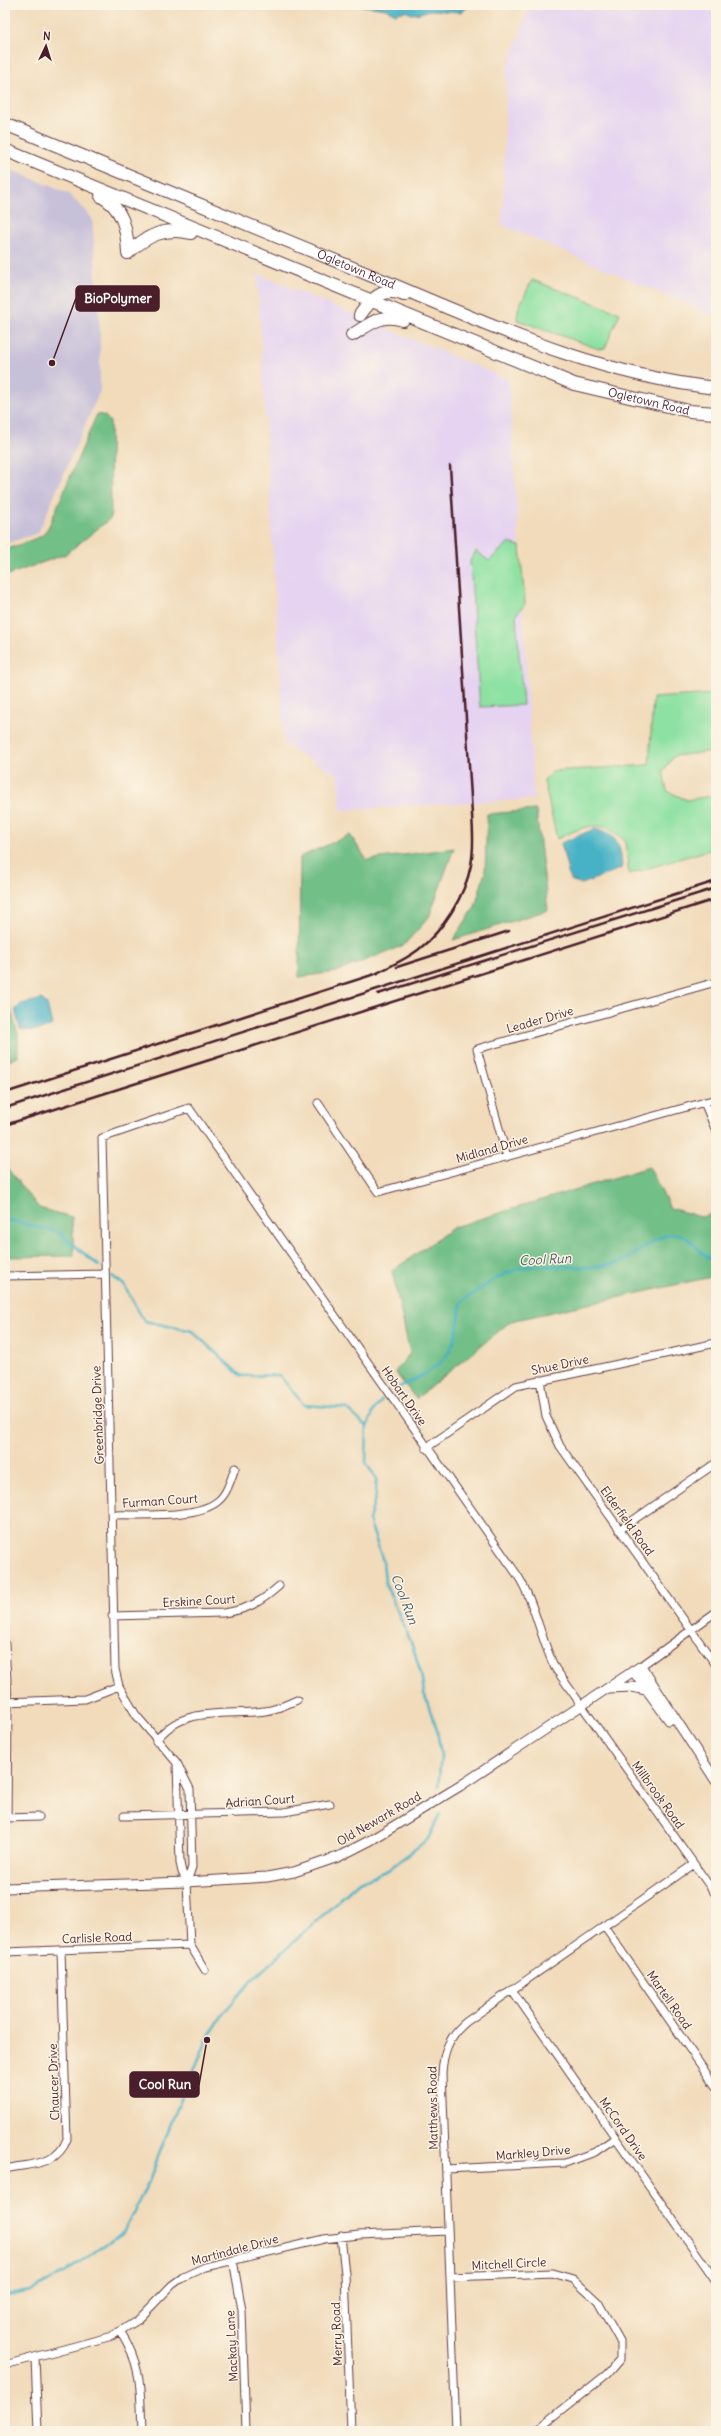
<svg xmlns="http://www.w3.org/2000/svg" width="721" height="2436" font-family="Delius,sans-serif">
	<rect width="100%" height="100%" fill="#fcf5e5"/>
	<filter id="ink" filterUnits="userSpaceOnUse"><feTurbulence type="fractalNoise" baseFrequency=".025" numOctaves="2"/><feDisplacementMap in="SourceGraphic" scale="8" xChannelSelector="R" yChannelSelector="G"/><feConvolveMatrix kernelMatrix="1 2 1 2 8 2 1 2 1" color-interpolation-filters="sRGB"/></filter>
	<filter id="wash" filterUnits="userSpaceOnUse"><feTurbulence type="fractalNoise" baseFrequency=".012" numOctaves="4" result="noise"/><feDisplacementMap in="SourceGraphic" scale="16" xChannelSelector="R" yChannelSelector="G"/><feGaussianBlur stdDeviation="0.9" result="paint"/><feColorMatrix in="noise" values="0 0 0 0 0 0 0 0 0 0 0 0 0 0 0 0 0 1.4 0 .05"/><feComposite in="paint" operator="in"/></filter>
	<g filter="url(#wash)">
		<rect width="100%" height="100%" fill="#f1dbbb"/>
		<path fill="#e5d3f1" d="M530,5h186v312l-214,-92 5,-156z
			M257,274l252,106 25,419 -193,11 -3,-35 -54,-30z"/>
		<path fill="#c7c0d9" d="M5,167l64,27 23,24 8,116v57l-62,142 -33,11z"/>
		<path fill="#8de1a2" stroke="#6c8066" d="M532,280l88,33 -15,35 -6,1 -82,-29 1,-11z
			M508,543l12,3 5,58 -9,11 7,90 -43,2 -10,-146 6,-10 13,10z
			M716,694v57l-42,5 -11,15 4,20 20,9 29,-5v53l-87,26 -4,-33c-25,-24 -40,-15 -68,-2l-13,-58 9,-10 96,-6 4,-67z"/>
		<path fill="#72bf88" stroke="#5e6f5a" d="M97,414l8,2 5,6 1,96 -45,36 -61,22v-26l37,-14 7,-10z
			M536,810l12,100 -95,30 22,-33 10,-35 2,-58z
			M350,835l17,25 87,-12 -25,69 -25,28 -68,27 -37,5 1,-120z
			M9,1004l9,30v23l-13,4v-56z
			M649,1167l21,41 31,9 15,-4v63l-205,45 -95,78 -21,-27 15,-19 -18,-82 62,-44z
			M8,1169l31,39 33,9 2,39 -69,1v-87z"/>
		<path fill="#47b2c6" stroke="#486878" d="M357,5h110l-1,4 -6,3 -30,-2 -10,3 -8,1 -7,-3 -9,3 -10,-5z
			M594,829c24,5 27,17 28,39l-40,16 -12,-4 -9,-37z
			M42,999l5,6 5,20c-9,6 -22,7 -32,4l-5,-19 6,-6z"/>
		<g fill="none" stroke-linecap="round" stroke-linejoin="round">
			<path stroke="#47b2c6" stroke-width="2.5" d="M5,1219l53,13 41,34
				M112,1276l12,9 20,36 48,10 49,45 38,-1 25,30 42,3 21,19
				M396,1389c26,-14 53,-22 60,-55 3,-11 3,-22 6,-33 21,-13 40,-30 64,-34 31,-4 64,5 94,-5 19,-7 36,-29 57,-28 16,1 22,24 39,26
				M382,1400l-8,10 -7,17 -1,36 10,15v17l-7,25 14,41 2,22 26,59 10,31 3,20 13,37 4,26 -3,31
				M5,2296l26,-5 35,-19 58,-41 24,-48 25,-65 34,-78 18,-29 26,-30 108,-99 29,-12 40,-31 12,-25"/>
		</g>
	</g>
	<g filter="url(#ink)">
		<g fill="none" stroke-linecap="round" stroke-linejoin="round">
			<g stroke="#633b41" stroke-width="9">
				<path id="minor" d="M704,1102l12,29
					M318,1103l60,89 338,-93
					M507,1157l-30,-108 239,-67
					M5,1276l100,-2
					M540,1380l6,36 14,30 156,219
					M426,1448l90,-62 200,-43
					M112,1515c28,-1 85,4 106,-14 9,-7 13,-22 17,-33
					M619,1530l97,-67
					M112,1616l111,-3c24,-3 38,-11 56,-27
					M5,1644l3,58 -1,116
					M641,1666l75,-54
					M5,1702l80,-3 34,-13
					M156,1741c25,-36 71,-25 109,-30 11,-1 22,-7 32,-11
					M177,1764l3,99 2,9 5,10
					M124,1816l160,-4 46,-8
					M5,1818l34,-1
					M604,1926l112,161
					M5,1952l185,-7
					M205,1970l-15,-25 -3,-63 5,-15 -2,-78 -13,-26 -41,-48 -17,-29 -4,-17 -13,-531 87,-30 329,468c18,29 22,62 37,92l161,227
					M512,1990l204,291
					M5,2169c25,-6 52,-2 62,-30l-6,-189
					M446,2169l119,-6 30,-11 20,-14
					M341,2236l4,38 6,157
					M233,2260l9,50 4,121
					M450,2277l102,-4 21,6 25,23 22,39v18l-13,15 -65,52 -9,5
					M121,2332c22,36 19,59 21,99
					M35,2358l3,73
					M5,2365l107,-29 26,-16 34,-35 11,-8 22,-10 119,-28 35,-4 89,-4
					M456,2431l-14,-357c1,-22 7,-38 24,-52l228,-158"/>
			</g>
			<g stroke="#633b41" stroke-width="11">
				<path id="tertiary" d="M633,1671l36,49
					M609,1688l23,-1 14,3
					M5,1888l182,-6 80,-5 27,-5 44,-15 33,-17 89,-54 181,-120 75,115"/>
			</g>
			<g stroke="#633b41" stroke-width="14">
				<g id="primary">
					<path id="s1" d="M5,124c120,50 240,99 360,149 114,47 227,102 351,115"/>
					<path id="s2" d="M5,150l569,234 115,27 27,2"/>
					<path d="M101,196c22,12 26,33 27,57"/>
					<path d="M128,253c19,-18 37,-26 63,-20"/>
					<path d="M360,315c11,-16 23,-29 44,-20"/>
					<path d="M352,335c18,-11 29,-22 51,-15"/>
				</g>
			</g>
			<use href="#minor" stroke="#fff" stroke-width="7"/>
			<use href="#tertiary" stroke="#fff" stroke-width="9"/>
			<use href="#primary" stroke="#fff" stroke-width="12"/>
			<path stroke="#4a1f2b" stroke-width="2.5" d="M397,967l112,-36
				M373,975c15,-8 32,-15 45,-25 25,-19 47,-54 53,-85 4,-22 1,-45 0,-68l-21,-331
				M378,994l338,-106
				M5,1093l373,-120
				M5,1108l711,-227
				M5,1125l711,-226"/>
		</g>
	</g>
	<g text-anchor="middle" stroke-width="3" stroke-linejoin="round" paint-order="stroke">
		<g font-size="12" fill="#4a1f2b" stroke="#fcf5e5">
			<text dy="4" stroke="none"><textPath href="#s1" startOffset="380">Ogletown Road</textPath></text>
			<text dy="4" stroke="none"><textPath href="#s2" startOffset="692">Ogletown Road</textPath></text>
			<text transform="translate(540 1020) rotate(-16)" y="4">Leader Drive</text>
			<text transform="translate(492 1149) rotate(-16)" y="4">Midland Drive</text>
			<text transform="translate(560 1365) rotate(-12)" y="4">Shue Drive</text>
			<text transform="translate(404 1396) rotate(55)" y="4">Hobart Drive</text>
			<text transform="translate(98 1415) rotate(-92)" y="4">Greenbridge Drive</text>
			<text transform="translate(160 1501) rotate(-4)" y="4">Furman Court</text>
			<text transform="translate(627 1521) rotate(54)" y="4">Elderfield Road</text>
			<text transform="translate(199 1601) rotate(-3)" y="4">Erskine Court</text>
			<text transform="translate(658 1795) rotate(54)" y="4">Millbrook Road</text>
			<text transform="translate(260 1801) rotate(-4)" y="4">Adrian Court</text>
			<text transform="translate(379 1819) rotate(-30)" y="4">Old Newark Road</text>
			<text transform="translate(97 1938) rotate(-2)" y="4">Carlisle Road</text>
			<text transform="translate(669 2000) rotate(55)" y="4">Martell Road</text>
			<text transform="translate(54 2082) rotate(-92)" y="4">Chaucer Drive</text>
			<text transform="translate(433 2108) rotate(-91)" y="4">Matthews Road</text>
			<text transform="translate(623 2129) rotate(55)" y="4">McCord Drive</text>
			<text transform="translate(533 2153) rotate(-5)" y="4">Markley Drive</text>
			<text transform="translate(235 2250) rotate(-15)" y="4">Martindale Drive</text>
			<text transform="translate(509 2264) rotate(-3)" y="4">Mitchell Circle</text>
			<text transform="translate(337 2334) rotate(-92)" y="4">Merry Road</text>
			<text transform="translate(232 2346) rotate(-93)" y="4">Mackay Lane</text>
		</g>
		<g font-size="13" font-style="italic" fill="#495a69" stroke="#fcf5e5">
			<text transform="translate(545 1259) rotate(-3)" y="5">Cool Run</text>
			<text transform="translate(405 1599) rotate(69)" y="5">Cool Run</text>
		</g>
	</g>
	<path fill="none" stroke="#4a1f2b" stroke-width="1.5" d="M52 363L76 298M207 2040L199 2085"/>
	<g fill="#4a1f2b" stroke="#fcf5e5" stroke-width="1.5">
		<circle cx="52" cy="363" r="4"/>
		<circle cx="207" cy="2040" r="4"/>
	</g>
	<g fill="#4a1f2b" stroke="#4a1f2b" stroke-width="1.5">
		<rect x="76" y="286" width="83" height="25" rx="4"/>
		<rect x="130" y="2072" width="69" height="25" rx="4"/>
	</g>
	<g font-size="13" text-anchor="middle" font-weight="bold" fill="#fff">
		<text x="118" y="303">BioPolymer</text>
		<text x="165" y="2089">Cool Run</text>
	</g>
	<rect width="721" height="2436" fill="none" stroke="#fcf5e5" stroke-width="20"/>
	<g transform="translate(46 46) rotate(4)" stroke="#fcf5e5" stroke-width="3" paint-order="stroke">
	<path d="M0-3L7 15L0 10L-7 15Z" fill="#4a1f2b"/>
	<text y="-6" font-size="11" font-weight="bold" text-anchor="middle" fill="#4a1f2b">N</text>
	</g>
</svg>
